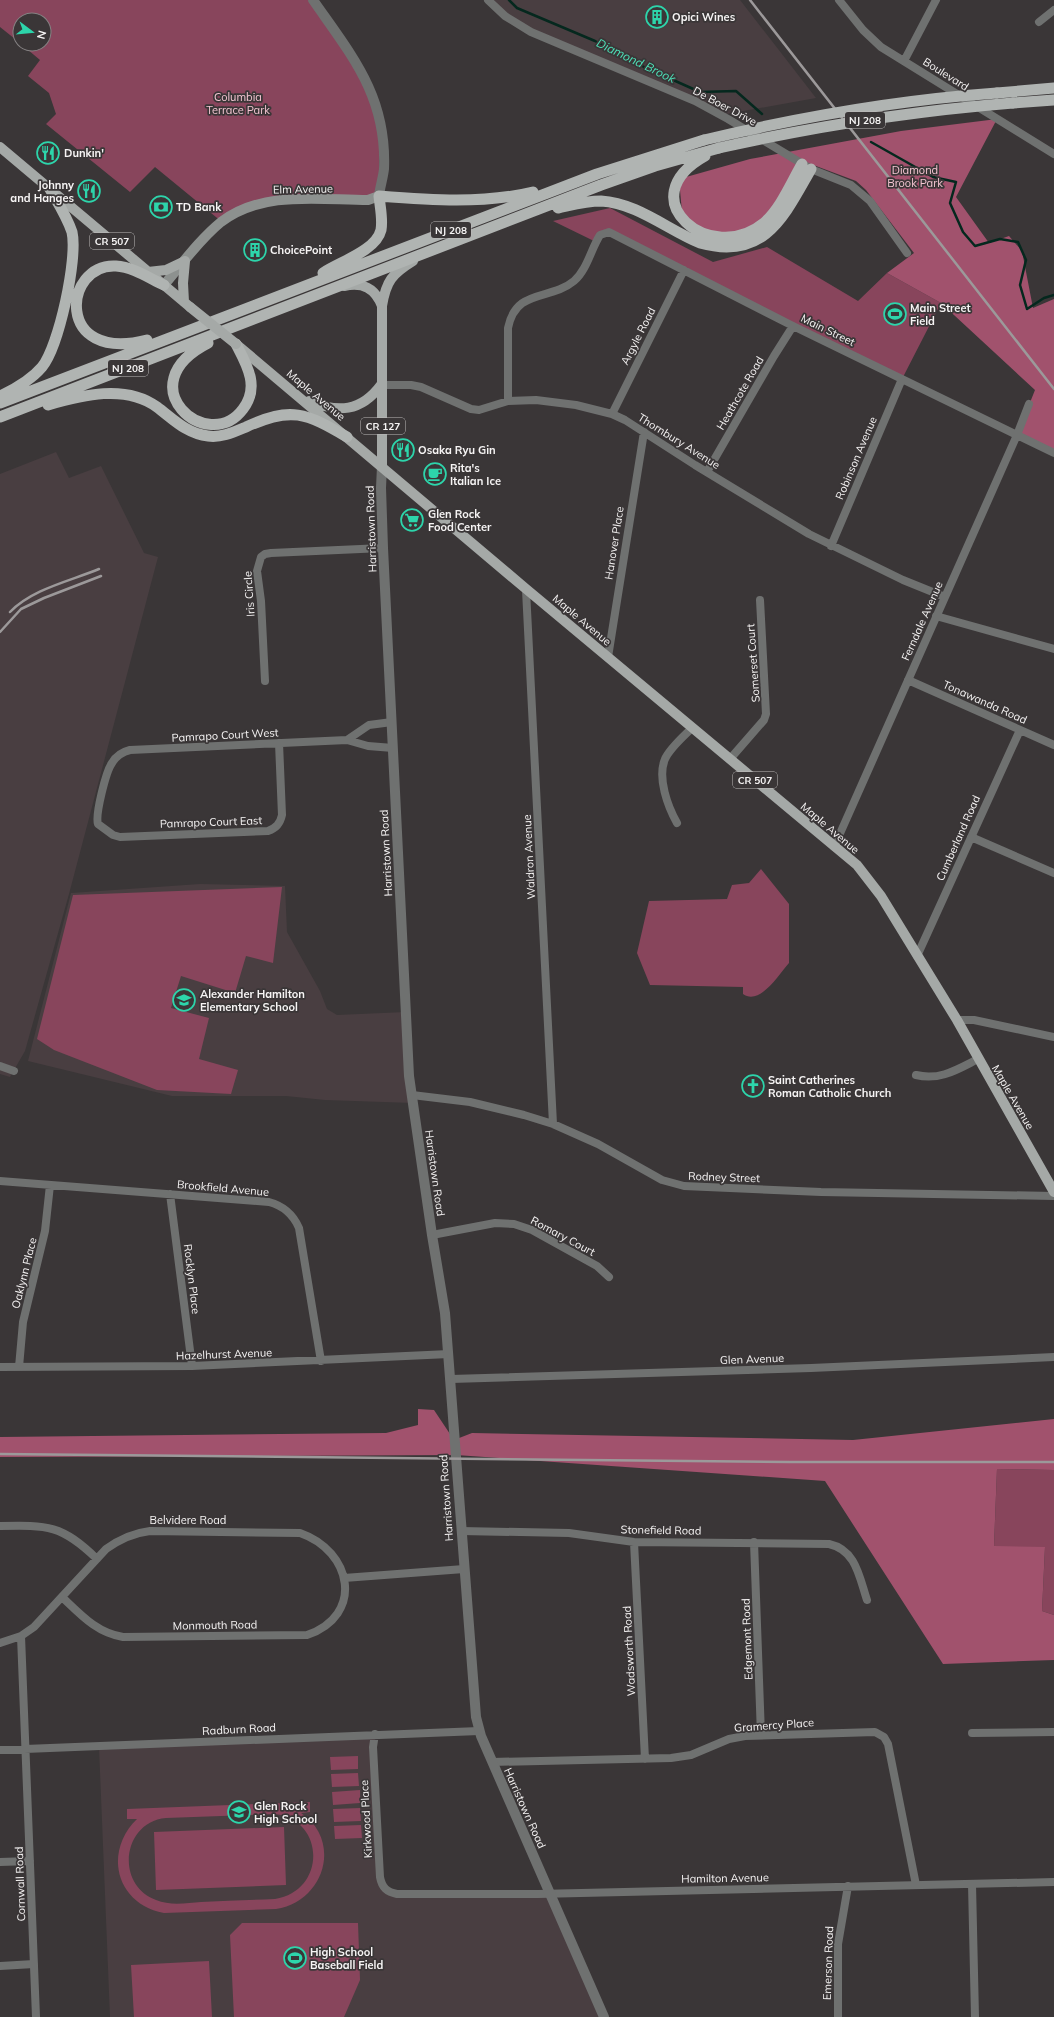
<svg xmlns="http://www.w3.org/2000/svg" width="1054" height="2017" font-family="Mulish,sans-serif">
	<rect width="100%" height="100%" fill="#3a3637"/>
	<path fill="#493e41" d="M488,0h252l76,98 -95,17 -177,-77z
		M56,452l13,26 32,-12 43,87 14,4 -89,337 -44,157 -15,26 -10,-3v-600z
		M200,884l85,2 2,46 33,59 7,18 10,6 69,-3 7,91 -88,-3 -39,-4h-114l-144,-35 43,-168z
		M375,1734l5,143 9,15 161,1 54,124h-494l-11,-270z"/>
	<path fill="#88455c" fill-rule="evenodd" d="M0,0h313l43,61 24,57 -1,78 -104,4 -53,22 -67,-55 -25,25 -84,-68 10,-10 -7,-21 -21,-17 12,-16 -19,-16h23v-24h-24v23l-20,-16z
		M610,208l103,54 54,-15 91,54 29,-28 54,30 -39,76 -288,-146 -20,8 -41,-20z
		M761,869l28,35v59c-10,11 -29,43 -46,31v-7l-93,-2 -13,-32 12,-52 78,-2 5,-14 17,-2z
		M282,887l-9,76 -27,-7 -11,37 -54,-17 -10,32 38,10 -10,41 39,11 -7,24 -74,-4 -103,-40 -17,-11 36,-144z
		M997,1469l57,1v145l-12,-4 3,-63 -51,-1z
		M358,1756v13l-27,1 -1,-13z
		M358,1773l1,13 -27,1 -1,-13z
		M360,1790v13l-27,2 -1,-13z
		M310,1802v10l-9,1c42,28 23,89 -25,96l-112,4c-48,-9 -61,-61 -27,-94h-10v-10zM275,1814c51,6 51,77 0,85 -25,1 -49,2 -74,3 -14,1 -31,4 -45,-2 -41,-15 -34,-78 10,-82z
		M360,1808l1,13 -27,1 -1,-13z
		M361,1825l1,13 -27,1 -1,-13z
		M284,1827l2,58 -130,5 -2,-58z
		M242,1923h116l2,57 -16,37h-110l-4,-82z
		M209,1961l3,56h-78l-3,-52z"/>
	<path fill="#a1526d" d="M997,119l-41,78 33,46 20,-7 13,15 11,57 21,-9v154l-37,-18 18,-45 -94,-87 -54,-30 27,-20 -48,-63 -10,-9 -48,-18 -25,46 -53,31 -47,-17 -4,-44 71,-20 151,-28z
		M418,1409l16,1 20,30 18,-7 381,7 201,-21v51l-57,-1 -3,77 51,1 -3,64 12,4v45l-111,4 -118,-183 -369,-26 -456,2v-20l386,-4 32,-8z"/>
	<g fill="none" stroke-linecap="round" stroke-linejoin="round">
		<path stroke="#05281e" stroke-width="2.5" d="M509,0l8,8 78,33 49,26 56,25 36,-1 26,23
			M871,142l62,35 23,5 -6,21 13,29 12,14 25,-7 18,3 8,18 -6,25 7,24 17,-11 10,-3"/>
		<path stroke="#6f7170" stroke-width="8" d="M488,0l17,16 26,16 164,69 33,18 83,50 40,16 19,16 37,52
			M839,0l24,30 18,17 173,107
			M1039,22l15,-12
			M904,61l32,-61
			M381,385h30l10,2 50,22 8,1 29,-9 28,-1 40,5 36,9 13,6 70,45 114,69 94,46 42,17
			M508,401v-73c8,-40 42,-27 66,-47 13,-11 17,-32 26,-46l9,-3 184,94 261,127
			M612,414l72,-144
			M707,472l67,-116 19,-30
			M831,546l71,-167
			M526,590l27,534
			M936,616l118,33
			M608,657l36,-225
			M908,680l146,65
			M265,681l-4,-80 -4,-30 4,-14 4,-3 6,-1 112,-5
			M347,740l21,6 25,2
			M279,743l3,72c-2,9 -6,13 -14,16l-148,6 -7,-2 -15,-11c-3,-9 8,-53 14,-61 4,-7 10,-11 18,-13l217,-10 22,-15 23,-3
			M730,759l34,-39 2,-6 -6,-114
			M677,823c-9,-16 -20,-45 -12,-64 5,-11 18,-22 27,-31
			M971,837l83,36
			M834,847l183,-412 12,-31
			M917,956l103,-226
			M957,1020h17l80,17
			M0,1066l14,5
			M916,1075c24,6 42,-6 62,-16
			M412,1095l58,7 54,13 29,9 45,20 64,36 22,6 137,6 233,4
			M0,1181l269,21c15,4 24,12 30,26l22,133
			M170,1194l22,172
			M432,1235l63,-12 19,1 18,6 65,36 12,11
			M0,1367l192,-1 257,-12
			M19,1367l4,-45 22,-91 5,-46
			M451,1379l360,-11 243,-11
			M0,1526c48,-1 62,-1 97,33
			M461,1531l108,2 65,9 195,2c27,6 30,32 38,56
			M634,1542l11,217
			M754,1542l7,193
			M344,1578l120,-9
			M0,1643l21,-7
			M972,1733l82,-1
			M375,1734l-2,13 7,130c2,11 7,15 17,17h141l516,-12
			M0,1750l479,-19
			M492,1762l179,-4 20,-3 38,-16 16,-3 130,-4 9,5 4,7 28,141
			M0,1862l30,-1
			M972,1884l3,133
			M0,1966l34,-2
			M36,2017l-15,-381 13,-9 72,-78c14,-10 27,-16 44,-18l150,2c52,18 65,82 7,102l-184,2c-26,-4 -42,-22 -61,-40
			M838,2017v-73l10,-58"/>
		<path stroke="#6f7170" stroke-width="10" d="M313,0c39,56 74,96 71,169 -1,9 -4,18 -5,27
			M382,466l-1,22 2,60 26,528 23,159 13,78 31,404 5,19 123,281"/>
		<path stroke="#8d918f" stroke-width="10" d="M164,285c18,-21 35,-45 57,-63 42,-32 98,-22 147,-22l11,-4"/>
		<path stroke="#a5a9a7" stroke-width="10" d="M0,147l190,160
			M148,272l18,-2 19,-9
			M344,286c19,-4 31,2 38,20
			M184,302l-1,-19 2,-22
			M236,344l289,244 332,277 24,31 76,124 97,172
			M309,401c29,12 52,11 72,-16
			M382,466v-160c4,-25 10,-32 31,-45"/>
		<path stroke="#b0b4b2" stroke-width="11" d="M997,93l57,-5
			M1013,103l41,-3
			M705,156c-77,43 6,111 59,67 17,-15 27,-40 38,-59
			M558,208c14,-3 28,-7 43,-7 36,2 67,29 99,42 65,18 84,-27 111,-74
			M323,273c16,-11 53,-22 58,-43 2,-11 -1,-23 -2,-34 51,4 104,8 154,-4
			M147,340c-93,24 -84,-77 -31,-74 17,1 33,12 48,19
			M208,343c-82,42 0,113 35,66 17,-22 4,-44 -7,-65
			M0,396c15,-7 31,-16 42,-29 17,-21 36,-109 30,-135 -5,-15 -14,-29 -22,-43
			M0,403l597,-229 107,-34
			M48,405c34,-10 78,-21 109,2 16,12 30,27 51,29 13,2 26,-4 38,-9 45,-21 60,-14 101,10
			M0,417l601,-232 54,-19 64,-18"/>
		<path stroke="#9c999a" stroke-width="2.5" d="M750,0l304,389
			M10,612c22,-23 60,-31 89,-43
			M0,632l21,-23 23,-11 57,-22
			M0,1454l790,8h264"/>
		<path stroke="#a5a9a7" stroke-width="10" d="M190,307l46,37"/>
		<path stroke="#b0b4b2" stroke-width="11" d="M704,140c96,-23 194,-40 293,-47
			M719,148c97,-22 195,-37 294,-45"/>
	</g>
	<defs>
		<g id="building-ring" transform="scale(1.15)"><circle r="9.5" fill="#3a3637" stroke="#2dd5ab" stroke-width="1.5"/><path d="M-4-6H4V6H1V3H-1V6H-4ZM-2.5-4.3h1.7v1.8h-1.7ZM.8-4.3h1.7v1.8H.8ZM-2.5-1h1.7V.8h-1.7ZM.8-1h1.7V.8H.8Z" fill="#2dd5ab"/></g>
		<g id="restaurant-ring" transform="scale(1.15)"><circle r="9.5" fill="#3a3637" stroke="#2dd5ab" stroke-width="1.5"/><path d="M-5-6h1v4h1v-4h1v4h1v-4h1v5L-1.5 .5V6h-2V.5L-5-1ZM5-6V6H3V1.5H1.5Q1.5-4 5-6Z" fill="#2dd5ab"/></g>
		<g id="bank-ring" transform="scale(1.15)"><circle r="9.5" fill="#3a3637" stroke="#2dd5ab" stroke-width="1.5"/><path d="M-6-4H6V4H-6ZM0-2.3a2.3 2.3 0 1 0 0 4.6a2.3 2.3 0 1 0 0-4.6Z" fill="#2dd5ab"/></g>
		<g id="stadium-ring" transform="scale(1.15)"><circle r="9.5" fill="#3a3637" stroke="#2dd5ab" stroke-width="1.5"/><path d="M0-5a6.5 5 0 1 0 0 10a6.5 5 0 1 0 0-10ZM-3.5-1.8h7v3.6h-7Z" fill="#2dd5ab"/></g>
		<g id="cafe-ring" transform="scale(1.15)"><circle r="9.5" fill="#3a3637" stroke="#2dd5ab" stroke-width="1.5"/><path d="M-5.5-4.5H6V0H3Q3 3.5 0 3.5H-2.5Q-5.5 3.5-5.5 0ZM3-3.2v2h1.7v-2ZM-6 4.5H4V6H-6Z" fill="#2dd5ab"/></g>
		<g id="supermarket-ring" transform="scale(1.15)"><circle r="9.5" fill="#3a3637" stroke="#2dd5ab" stroke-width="1.5"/><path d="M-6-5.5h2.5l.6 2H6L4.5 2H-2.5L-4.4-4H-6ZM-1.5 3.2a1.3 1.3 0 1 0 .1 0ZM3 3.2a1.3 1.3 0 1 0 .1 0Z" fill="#2dd5ab"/></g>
		<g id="school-ring" transform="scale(1.15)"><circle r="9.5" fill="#3a3637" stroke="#2dd5ab" stroke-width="1.5"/><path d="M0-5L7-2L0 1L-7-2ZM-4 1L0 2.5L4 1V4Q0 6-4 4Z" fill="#2dd5ab"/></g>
		<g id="church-ring" transform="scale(1.15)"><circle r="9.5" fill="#3a3637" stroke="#2dd5ab" stroke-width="1.5"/><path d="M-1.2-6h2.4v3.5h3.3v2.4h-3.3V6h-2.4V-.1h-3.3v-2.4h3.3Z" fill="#2dd5ab"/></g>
	</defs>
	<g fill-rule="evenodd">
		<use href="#building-ring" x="657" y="17"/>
		<use href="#restaurant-ring" x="48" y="153"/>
		<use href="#restaurant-ring" x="89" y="191"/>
		<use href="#bank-ring" x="161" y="207"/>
		<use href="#building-ring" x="255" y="250"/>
		<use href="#stadium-ring" x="895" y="314"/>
		<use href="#restaurant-ring" x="403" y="450"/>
		<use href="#cafe-ring" x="435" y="474"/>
		<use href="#supermarket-ring" x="412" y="520"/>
		<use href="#school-ring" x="184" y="1000"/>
		<use href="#church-ring" x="753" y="1086"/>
		<use href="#school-ring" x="239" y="1812"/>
		<use href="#stadium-ring" x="295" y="1958"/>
	</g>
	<g text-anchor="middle" stroke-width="3.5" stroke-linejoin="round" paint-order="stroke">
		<g fill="#3a3637" stroke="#bebbbb" stroke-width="1">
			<rect x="845" y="112" width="40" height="16" rx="3"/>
			<rect x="431" y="222" width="40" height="16" rx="3"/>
			<rect x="90" y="233" width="44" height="16" rx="3"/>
			<rect x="108" y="360" width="40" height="16" rx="3"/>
			<rect x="361" y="418" width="44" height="16" rx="3"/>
			<rect x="733" y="772" width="44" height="16" rx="3"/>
		</g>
		<g font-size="10" font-weight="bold" fill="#f6f4f4">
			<text x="865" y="124">NJ 208</text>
			<text x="451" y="234">NJ 208</text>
			<text x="112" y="245">CR 507</text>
			<text x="128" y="372">NJ 208</text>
			<text x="383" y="430">CR 127</text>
			<text x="755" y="784">CR 507</text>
		</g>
		<g font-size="11" font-weight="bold" fill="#f6f4f4" stroke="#3a3637" text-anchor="start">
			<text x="672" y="21">Opici Wines</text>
			<text x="64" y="157">Dunkin'</text>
			<text x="74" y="189" text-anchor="end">Johnny<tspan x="74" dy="13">and Hanges</tspan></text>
			<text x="176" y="211">TD Bank</text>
			<text x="270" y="254">ChoicePoint</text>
			<text x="910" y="312">Main Street<tspan x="910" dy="13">Field</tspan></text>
			<text x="418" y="454">Osaka Ryu Gin</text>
			<text x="450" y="472">Rita's<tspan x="450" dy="13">Italian Ice</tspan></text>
			<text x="428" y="518">Glen Rock<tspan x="428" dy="13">Food Center</tspan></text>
			<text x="200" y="998">Alexander Hamilton<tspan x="200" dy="13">Elementary School</tspan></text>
			<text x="768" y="1084">Saint Catherines<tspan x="768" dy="13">Roman Catholic Church</tspan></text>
			<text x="254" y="1810">Glen Rock<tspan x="254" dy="13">High School</tspan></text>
			<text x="310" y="1956">High School<tspan x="310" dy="13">Baseball Field</tspan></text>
		</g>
		<g font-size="11" fill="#f6f4f4" stroke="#3a3637">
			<text transform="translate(946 74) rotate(32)" y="4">Boulevard</text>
			<text transform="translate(725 106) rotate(28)" y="4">De Boer Drive</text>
			<text transform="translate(303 189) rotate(-1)" y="4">Elm Avenue</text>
			<text transform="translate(828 330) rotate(26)" y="4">Main Street</text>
			<text transform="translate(638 336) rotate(-63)" y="4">Argyle Road</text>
			<text transform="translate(740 393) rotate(-60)" y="4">Heathcote Road</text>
			<text transform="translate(316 395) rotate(40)" y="4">Maple Avenue</text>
			<text transform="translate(679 441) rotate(32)" y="4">Thornbury Avenue</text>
			<text transform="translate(856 458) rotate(-67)" y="4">Robinson Avenue</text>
			<text transform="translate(371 529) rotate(-92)" y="4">Harristown Road</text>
			<text transform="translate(614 543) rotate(-81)" y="4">Hanover Place</text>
			<text transform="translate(249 594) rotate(-94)" y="4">Iris Circle</text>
			<text transform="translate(582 620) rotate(40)" y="4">Maple Avenue</text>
			<text transform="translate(922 621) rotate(-66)" y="4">Ferndale Avenue</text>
			<text transform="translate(753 663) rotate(-94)" y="4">Somerset Court</text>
			<text transform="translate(985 702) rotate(24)" y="4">Tonawanda Road</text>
			<text transform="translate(225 735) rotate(-3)" y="4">Pamrapo Court West</text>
			<text transform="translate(211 822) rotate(-2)" y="4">Pamrapo Court East</text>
			<text transform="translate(830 828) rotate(40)" y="4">Maple Avenue</text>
			<text transform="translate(958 838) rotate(-66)" y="4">Cumberland Road</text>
			<text transform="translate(386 853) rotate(-93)" y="4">Harristown Road</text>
			<text transform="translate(529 857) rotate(-93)" y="4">Waldron Avenue</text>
			<text transform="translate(1013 1097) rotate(60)" y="4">Maple Avenue</text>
			<text transform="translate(435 1173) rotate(82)" y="4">Harristown Road</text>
			<text transform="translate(724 1177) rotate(2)" y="4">Rodney Street</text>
			<text transform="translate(223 1188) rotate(5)" y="4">Brookfield Avenue</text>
			<text transform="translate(563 1236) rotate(28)" y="4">Romary Court</text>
			<text transform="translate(24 1273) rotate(-76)" y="4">Oaklynn Place</text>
			<text transform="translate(192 1279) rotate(83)" y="4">Rocklyn Place</text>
			<text transform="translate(224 1354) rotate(-2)" y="4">Hazelhurst Avenue</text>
			<text transform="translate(752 1359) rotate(-2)" y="4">Glen Avenue</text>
			<text transform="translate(446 1498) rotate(-94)" y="4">Harristown Road</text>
			<text x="188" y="1524">Belvidere Road</text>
			<text transform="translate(661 1530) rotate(1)" y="4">Stonefield Road</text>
			<text transform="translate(215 1625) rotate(-1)" y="4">Monmouth Road</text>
			<text transform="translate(747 1639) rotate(-92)" y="4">Edgemont Road</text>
			<text transform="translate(629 1651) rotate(-93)" y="4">Wadsworth Road</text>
			<text transform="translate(774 1725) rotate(-4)" y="4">Gramercy Place</text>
			<text transform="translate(239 1729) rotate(-3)" y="4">Radburn Road</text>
			<text transform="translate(525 1808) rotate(66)" y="4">Harristown Road</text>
			<text transform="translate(366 1819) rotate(-93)" y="4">Kirkwood Place</text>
			<text transform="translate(725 1878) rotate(-1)" y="4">Hamilton Avenue</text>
			<text transform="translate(20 1884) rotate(-92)" y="4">Cornwall Road</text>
			<text transform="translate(828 1963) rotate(-88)" y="4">Emerson Road</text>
		</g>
		<g font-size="11" fill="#f5c6d3" stroke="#3a3637">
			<text x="238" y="101">Columbia<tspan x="238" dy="13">Terrace Park</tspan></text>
			<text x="915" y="174">Diamond<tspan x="915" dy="13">Brook Park</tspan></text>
		</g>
		<g font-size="12" font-style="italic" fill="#4de2b9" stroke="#3a3637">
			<text transform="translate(636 61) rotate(26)" y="4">Diamond Brook</text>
		</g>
	</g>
	<g transform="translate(32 32) rotate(106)"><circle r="19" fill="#3a3637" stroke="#858283"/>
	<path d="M0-3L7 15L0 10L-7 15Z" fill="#2dd5ab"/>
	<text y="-6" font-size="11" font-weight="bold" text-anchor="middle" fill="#f6f4f4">N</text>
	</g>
</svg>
